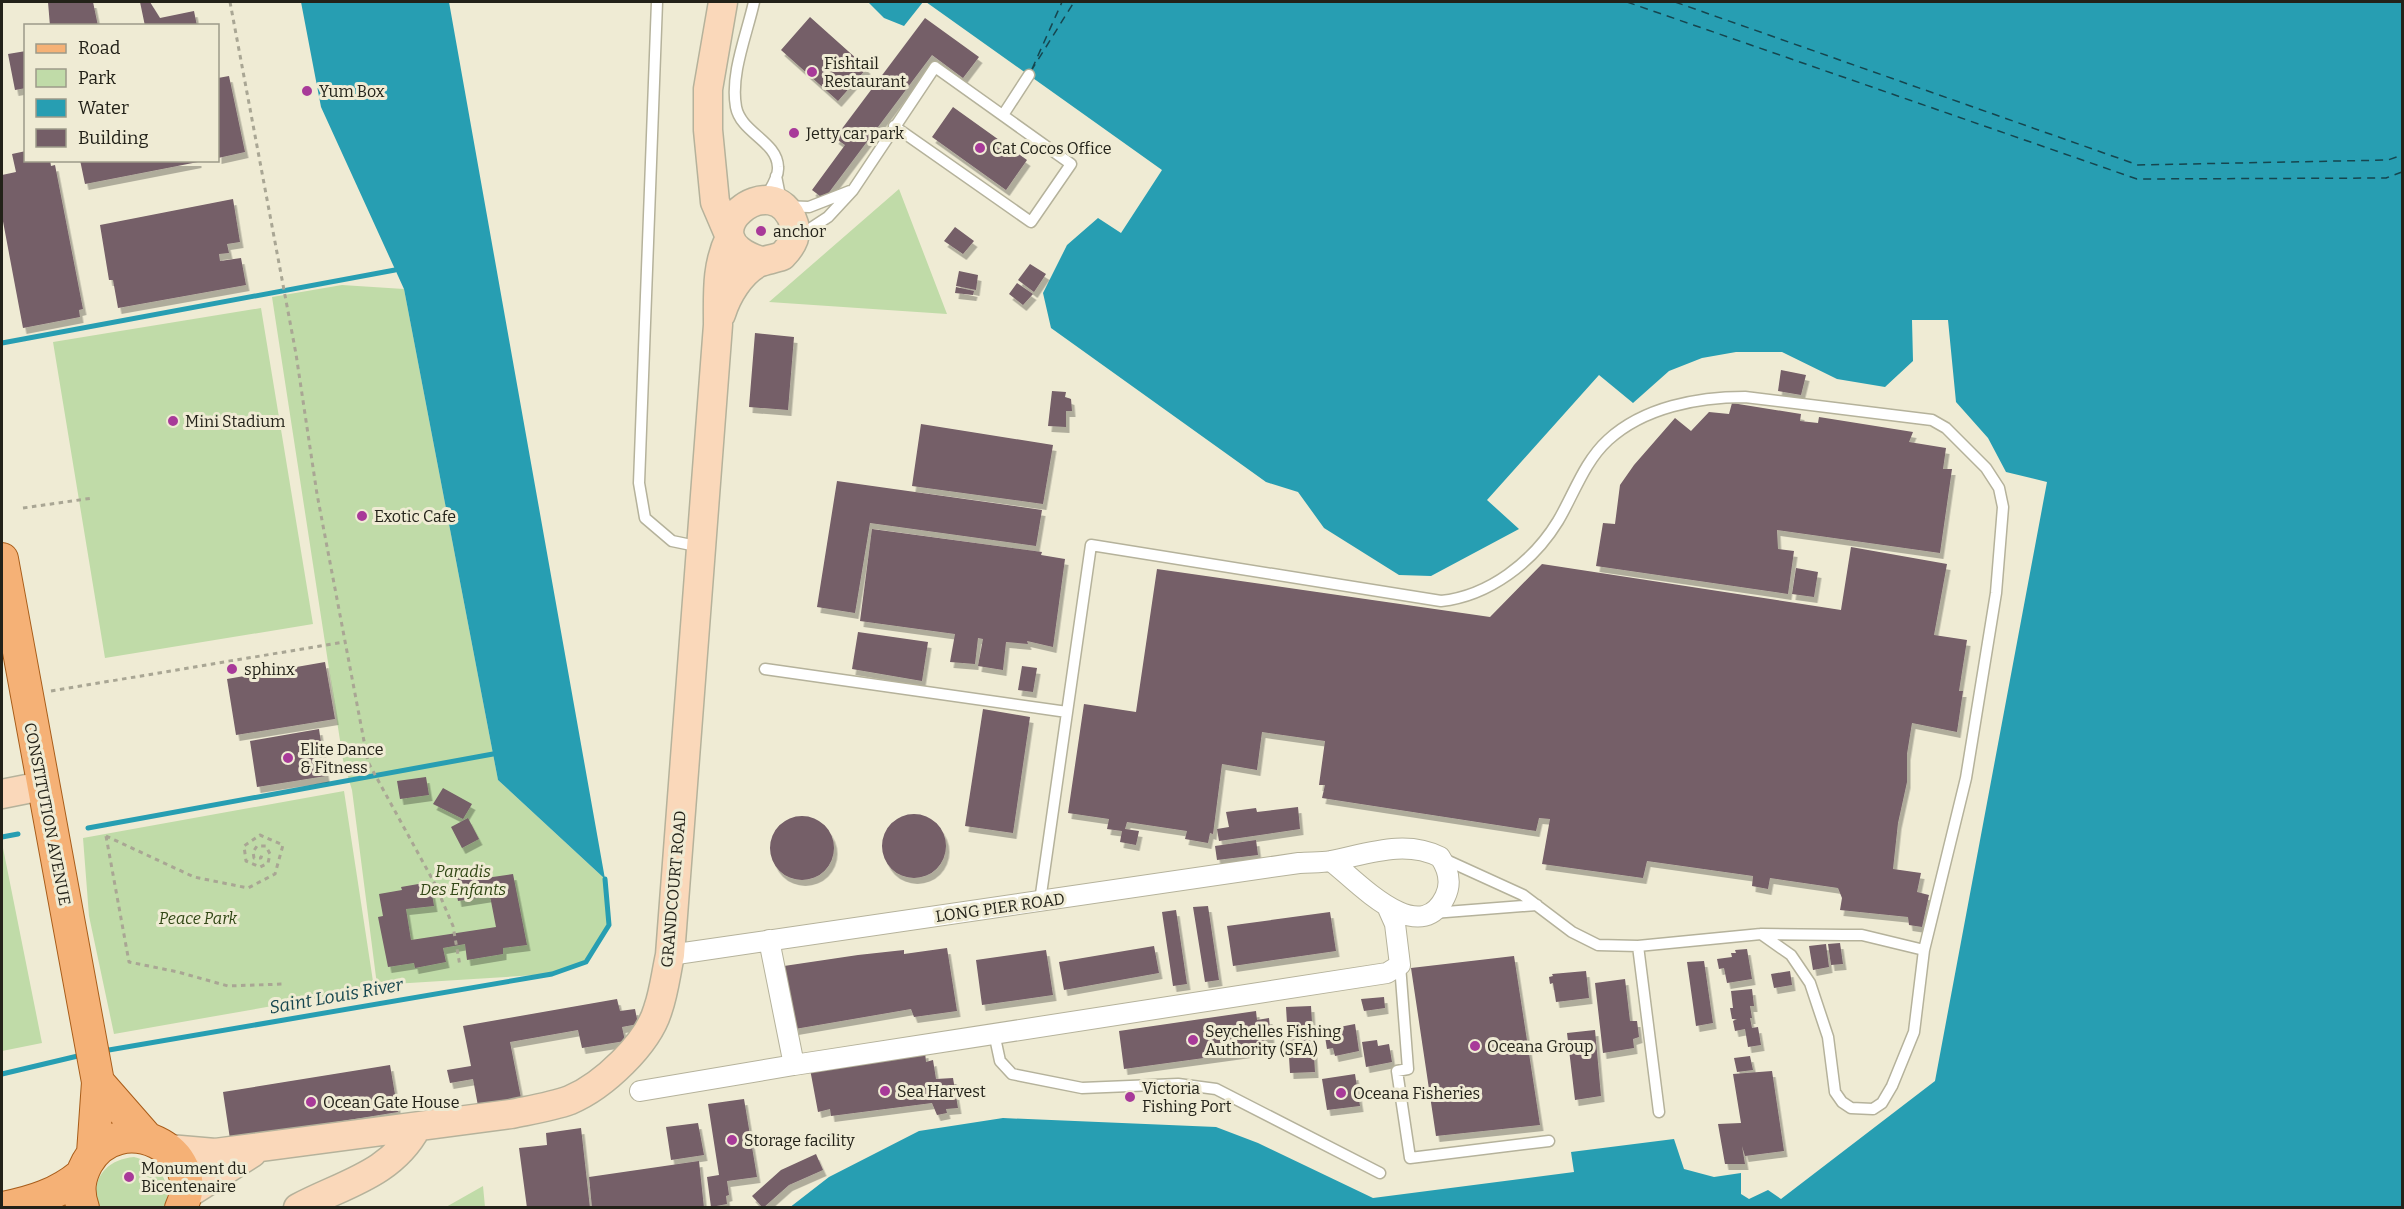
<svg xmlns="http://www.w3.org/2000/svg" width="2404" height="1209" font-family="Bitter,serif">
	<defs>
		<filter id="shadow"><feDropShadow dx="3.5" dy="6" stdDeviation="0" flood-color="#0004"/></filter>
	</defs>
	<rect width="100%" height="100%" fill="#efebd4"/>
	<path fill="#c0dba8" d="M899,189l48,125 -178,-12z
		M342,285l62,4 94,491 107,99 4,46 -23,37 -34,12 -175,11 -25,-195 -9,-30 -71,-463z
		M261,308l52,316 -208,34 -52,-316z
		M344,791l30,197 -260,46 -25,-118 -6,-78z
		M2,843l40,200 -40,8z
		M134,1157c25,6 39,25 31,50h-68c-6,-28 8,-47 37,-50z
		M483,1186l2,21h-39z"/>
	<path fill="#279eb2" d="M301,2h148l156,877 -107,-99 -94,-491 -83,-182z
		M868,2h55l-19,24 -20,-8z
		M926,2h1476v1205l-1613,1 40,-31 90,-46 84,-13 213,9 42,16 115,55 201,-26 -3,-20 103,-13 10,30 30,8 27,-4v21l8,5 19,-9 13,9 154,-118 112,-599 -41,-10 -18,-34 -32,-36 -8,-82h-36l1,41 -28,26 -48,-8 -55,-27h-46l-34,6 -33,13 -36,32 -34,-28 -112,125 32,29 -88,47 -32,-1 -75,-47 -26,-36 -32,-10 -215,-154 -8,-35 24,-48 31,-27 23,15 41,-63z"/>
	<g fill="none" stroke-linecap="round" stroke-linejoin="round">
		<path stroke="#279eb2" stroke-width="5" d="M2,343l393,-73
			M88,828l405,-74
			M2,837l16,-3
			M103,1051l449,-77 34,-12 23,-37 -4,-46
			M2,1074l80,-19"/>
		<path stroke="#16464f" stroke-width="1.5" stroke-dasharray="8 6" stroke-linecap="butt" d="M1627,2l510,177 249,-1 16,-6
			M1675,2l463,163 250,-5 14,-5
			M1032,69l30,-67
			M1031,71l43,-69"/>
	</g>
	<path fill="#745e67" filter="url(#shadow)" d="M48,2h45l5,24h-48z
		M140,2h10l10,16 34,-7 3,15h-52z
		M810,17l57,51 -29,33 -57,-51z
		M925,18l54,39 -16,21 -31,-23 -108,144 -12,-9 33,-45 -10,-7z
		M26,51v37l-11,2 -7,-36z
		M229,76l16,76 -27,6v-80z
		M953,107l74,53 -21,30 -74,-53z
		M26,151v9h24l1,6 4,-1 28,144 -4,1 1,7 -57,11 -21,-112v-41l14,-3 -4,-18z
		M80,160h118v2l-113,22z
		M233,199l7,43 -13,2 2,9 -10,1 1,7 21,-3 5,27 -128,23 -5,-28h-4l-9,-55z
		M955,227l19,14 -11,13 -19,-13z
		M1030,264l16,10 -12,18 -16,-12z
		M959,271l19,4 -2,15 -20,-4z
		M1017,283l16,11 -10,11 -14,-11z
		M956,287l18,4 -1,4 -18,-2z
		M755,333l39,4 -6,73 -39,-3z
		M1781,370l25,5 -5,20 -23,-4z
		M1052,391l14,1 -1,5 6,2 1,12h-6v16l-18,-1z
		M1732,403l69,11 -1,7 18,2 1,-6 94,15 -4,10 37,6 -3,21h9l-12,84 -163,-23 1,19 16,2 -6,43 -192,-28 7,-43 12,1 5,-39 14,-20 41,-47 16,13 18,-19 20,2z
		M921,424l132,21 -10,59 -131,-18z
		M837,481l205,29 -6,36 -166,-23 -15,90 -38,-6z
		M872,529l170,23 -1,3 24,4 -12,88 -26,-6 1,3 -22,-2 -3,28 -25,-4 5,-27 -5,-1 -3,26 -25,-2 5,-28 -95,-13z
		M1851,547l96,17 -13,71 33,5 -8,51h4l-6,41 -45,-9 -5,31v28l-9,41 -5,46 28,4 -4,19 12,3 -7,32 -13,-2 -1,-8 -68,-7 2,-12 -4,-10 -68,-10 -2,11 -16,-3 1,-10 -106,-15 -4,17 -101,-14 8,-45 -11,-1 -3,13 -214,-33 3,-13h-6l6,-44 -63,-9 -5,38 -35,-6 -9,70 -3,-1 -2,10 -23,-4 2,-8 -60,-9 -2,7 14,2 -3,14 -16,-3 2,-11 -15,-2 2,-10 -41,-6 16,-109 52,8 21,-143 333,48 52,-53 299,46z
		M1796,568l22,4 -4,25 -22,-3z
		M858,632l70,10 -6,39 -70,-12z
		M325,662l10,57 -99,16 -9,-56z
		M1022,666l15,2 -4,24 -15,-2z
		M983,709l47,8 -17,116 -48,-7z
		M319,729l7,47 -69,11 -7,-46z
		M426,777l3,18 -29,4 -3,-18z
		M443,788l29,16 -9,15 -30,-15z
		M1298,807l2,22 -81,12 -2,-12 12,-2 -3,-15 30,-4 1,4z
		M882 846a32 32 0 1 1 64 0a32 32 0 1 1-64 0Z
		M770 848a32 32 0 1 1 64 0a32 32 0 1 1-64 0Z
		M468,818l11,21 -17,9 -11,-21z
		M1256,840l2,15 -41,5 -2,-14z
		M485,873l1,5 27,-4 14,71 -24,3v6l-36,6 -2,-16 -22,4 3,14 -31,6 -1,-5 -26,4 -10,-50 5,-1 -4,-22 23,-4 -1,-3 29,-5 4,24 -28,3 5,31 85,-13 -6,-31 -32,5 -4,-23z
		M1208,906l11,74 -14,2 -12,-75z
		M1176,910l11,74 -14,2 -11,-74z
		M1330,912l6,39 -103,15 -6,-40z
		M1840,943l3,21 -12,1 -3,-21z
		M1826,944l3,23 -16,3 -4,-24z
		M1154,946l5,27 -95,17 -5,-28z
		M947,948l10,63 -43,6 -3,-8 -116,20 -11,-63 74,-11 46,-5v4z
		M1747,949l5,30 -25,4 -3,-15 -5,1 -2,-10 15,-2 -1,-4h5l-1,-3z
		M1046,950l7,45 -71,10 -6,-45z
		M1514,956l26,169 -104,11 -25,-168z
		M1704,961l9,62 -17,3 -9,-64z
		M1586,971l3,27 -33,4 -3,-19 -3,1 -1,-7 4,-1 -1,-2z
		M1790,971l2,14 -18,3 -3,-14z
		M1625,979l5,42h7l2,16 -6,2 1,9 -31,5 -8,-70z
		M1752,989l2,17h-4l2,12h-2l2,10 6,-1 3,18 -13,2 -3,-18 -10,2 -2,-10 4,-2h-5l-2,-11h3l-2,-17z
		M1384,997l1,11 -21,3 -3,-12z
		M617,999l3,12 15,-2 3,15 -16,3 3,14 -43,7 -4,-18 -68,12 11,56 -43,8 -5,-27 -23,4 -3,-13 24,-4 -8,-40z
		M1311,1006l4,66 -25,1 -4,-66z
		M1256,1011l1,9 12,-2 2,21 -11,2 2,9 -138,19 -5,-38z
		M1355,1024l4,27 -24,5 -2,-8 -6,1 -3,-19z
		M1595,1030l6,66 -26,4 -8,-67z
		M1377,1040l1,6 11,-2 3,18 -26,5 -4,-25z
		M925,1052l1,10 7,-2 3,19 17,-1 5,30 -12,1 1,4 -10,2 -5,-12 -101,13 -1,-7 -12,3 -8,-43z
		M1750,1056l3,14 -16,2 -3,-14z
		M390,1065l8,47 -168,27 -7,-47z
		M1772,1071l12,80 -39,5 -3,-10 3,18h-20l-7,-40 23,-1 -8,-49z
		M1355,1074l5,32 -33,4 -5,-31z
		M744,1099l13,78 -30,4 2,14 -3,1 1,8 -16,3 -4,-30 12,-2 -11,-71z
		M698,1123l6,32 -33,5 -5,-33z
		M581,1128l9,80h-63l-8,-60 28,-3 -1,-12z
		M816,1154l7,16 -34,15 -26,23 -11,-12 29,-26z
		M699,1161l5,47h-112l-3,-31z"/>
	<g fill="none" stroke-linecap="round" stroke-linejoin="round">
		<g stroke="#b5b29b" stroke-width="13">
			<path id="lane" d="M657,2l-18,481 6,35 27,23 29,6
				M754,2c-7,32 -24,72 -18,105 5,26 41,34 42,60 1,10 -8,22 -12,30
				M1003,115l26,-40
				M776,176l6,30 27,1 41,-16
				M799,236l29,-19 25,-27 82,-123 136,97 -40,58 -137,-96
				M765,669l302,43
				M1444,859l79,36 49,37 26,13 40,1 123,-12 82,1h19l62,15
				M1040,901l51,-356 350,56c48,-5 92,-39 117,-80 16,-27 26,-59 50,-81 36,-33 90,-43 137,-43l187,23 14,8 40,40 13,20 4,19 -7,86 -30,185 -42,172 -10,82 -22,54 -10,17 -9,6 -22,-1 -9,-6 -7,-10 -7,-55 -18,-54 -19,-28 -30,-21
				M1433,913l104,-8
				M1638,946l21,166
				M1400,965l8,104 -11,2 13,87 139,-17
				M994,1033l6,28 12,13 70,14 96,-4 38,5 164,84"/>
		</g>
		<g stroke="#b5b29b" stroke-width="22">
			<path id="street" d="M769,940l25,125 593,-92 13,-8 -5,-41 -8,-18
				M670,955l629,-92c11,-1 22,0 32,-2 36,-7 74,-22 109,-4 8,12 12,26 5,40 -26,53 -88,-16 -114,-36
				M640,1091l154,-26"/>
		</g>
		<g stroke="#b5b29b" stroke-width="31">
			<path id="secondary" d="M721,314c6,-19 19,-41 37,-51 7,-3 16,-4 24,-7 9,-9 16,-19 12,-32 -19,-62 -113,13 -33,37
				M2,794l40,-8
				M169,1149l46,4 296,-39c19,-4 40,-7 59,-14 33,-14 78,-56 88,-91 6,-17 8,-36 12,-54l48,-630c0,-32 -2,-59 12,-88l-15,-35 -7,-72v-41l15,-87
				M186,1195l66,-42
				M298,1208c45,-24 93,-33 119,-81"/>
		</g>
		<g stroke="#a85d1a" stroke-width="34">
			<path id="primary" d="M2,559l96,523 -5,71
				M98,1082l49,56
				M3,1208c30,-6 55,-14 78,-33
				M83,1208c-6,-17 -4,-30 4,-45 32,-56 122,-14 94,45"/>
		</g>
		<path stroke="#a9a694" stroke-width="3" stroke-dasharray="4.5 4.5" stroke-linecap="butt" d="M230,2l66,352 21,140 51,268 67,122 18,42 7,40
			M23,508l70,-10
			M51,691l293,-49
			M106,836l88,41 54,11 27,-14 8,-29 -23,-10 -16,11 2,15 14,6 8,-4 2,-9 -4,-8h-9l-4,6 1,6h7l1,-4
			M106,836l23,126 49,10 50,14 55,-2"/>
		<use href="#lane" stroke="#fff" stroke-width="10"/>
		<use href="#street" stroke="#fff" stroke-width="20"/>
		<use href="#secondary" stroke="#fad8ba" stroke-width="28"/>
		<use href="#primary" stroke="#f5b176" stroke-width="32"/>
	</g>
	<g fill="#a83a99" stroke="#efebd4" stroke-width="2">
		<circle cx="812" cy="72" r="6"/>
		<circle cx="307" cy="91" r="6"/>
		<circle cx="794" cy="133" r="6"/>
		<circle cx="980" cy="148" r="6"/>
		<circle cx="761" cy="231" r="6"/>
		<circle cx="173" cy="421" r="6"/>
		<circle cx="362" cy="516" r="6"/>
		<circle cx="232" cy="669" r="6"/>
		<circle cx="288" cy="758" r="6"/>
		<circle cx="1193" cy="1040" r="6"/>
		<circle cx="1475" cy="1046" r="6"/>
		<circle cx="885" cy="1091" r="6"/>
		<circle cx="1341" cy="1093" r="6"/>
		<circle cx="1130" cy="1097" r="6"/>
		<circle cx="311" cy="1102" r="6"/>
		<circle cx="732" cy="1140" r="6"/>
		<circle cx="129" cy="1177" r="6"/>
	</g>
	<g text-anchor="middle" stroke-width="6" stroke-linejoin="round" paint-order="stroke">
		<g font-size="16" fill="#232219" stroke="#efebd4" text-anchor="start">
			<text x="824" y="69">Fishtail<tspan x="824" dy="18">Restaurant</tspan></text>
			<text x="319" y="97">Yum Box</text>
			<text x="806" y="139">Jetty car park</text>
			<text x="992" y="154">Cat Cocos Office</text>
			<text x="773" y="237">anchor</text>
			<text x="185" y="427">Mini Stadium</text>
			<text x="374" y="522">Exotic Cafe</text>
			<text x="244" y="675">sphinx</text>
			<text x="300" y="755">Elite Dance<tspan x="300" dy="18">&amp; Fitness</tspan></text>
			<text x="1205" y="1037">Seychelles Fishing<tspan x="1205" dy="18">Authority (SFA)</tspan></text>
			<text x="1487" y="1052">Oceana Group</text>
			<text x="1142" y="1094">Victoria<tspan x="1142" dy="18">Fishing Port</tspan></text>
			<text x="897" y="1097">Sea Harvest</text>
			<text x="1353" y="1099">Oceana Fisheries</text>
			<text x="323" y="1108">Ocean Gate House</text>
			<text x="744" y="1146">Storage facility</text>
			<text x="141" y="1174">Monument du<tspan x="141" dy="18">Bicentenaire</tspan></text>
		</g>
		<g font-size="16" fill="#232219" stroke="#efebd4">
			<text transform="translate(48 814) rotate(79)" y="6">CONSTITUTION AVENUE</text>
			<text transform="translate(673 889) rotate(-85)" y="6">GRANDCOURT ROAD</text>
			<text transform="translate(1000 907) rotate(-8)" y="6">LONG PIER ROAD</text>
		</g>
		<g font-size="16" font-style="italic" fill="#314715" stroke="#efebd4">
			<text x="463" y="877">Paradis<tspan x="463" dy="18">Des Enfants</tspan></text>
			<text x="198" y="924">Peace Park</text>
		</g>
		<g font-size="18" font-style="italic" fill="#16464f" stroke="#efebd4">
			<text transform="translate(336 996) rotate(-10)" y="6">Saint Louis River</text>
		</g>
	</g>
	<rect width="2404" height="1209" fill="none" stroke="#232219" stroke-width="6"/>
	<rect x="24" y="24" width="195" height="138" fill="#efebd4" stroke="#9d9b89" stroke-width="1.5"/>
	<rect x="36" y="44" width="30" height="9" fill="#f5b176" stroke="#9d9b89" stroke-width="1.5"/>
	<text x="78" y="54" font-size="18" fill="#232219">Road</text>
	<rect x="36" y="69" width="30" height="18" fill="#c0dba8" stroke="#9d9b89" stroke-width="1.5"/>
	<text x="78" y="84" font-size="18" fill="#232219">Park</text>
	<rect x="36" y="99" width="30" height="18" fill="#279eb2" stroke="#9d9b89" stroke-width="1.5"/>
	<text x="78" y="114" font-size="18" fill="#232219">Water</text>
	<rect x="36" y="129" width="30" height="18" fill="#745e67" stroke="#9d9b89" stroke-width="1.5"/>
	<text x="78" y="144" font-size="18" fill="#232219">Building</text>
</svg>
